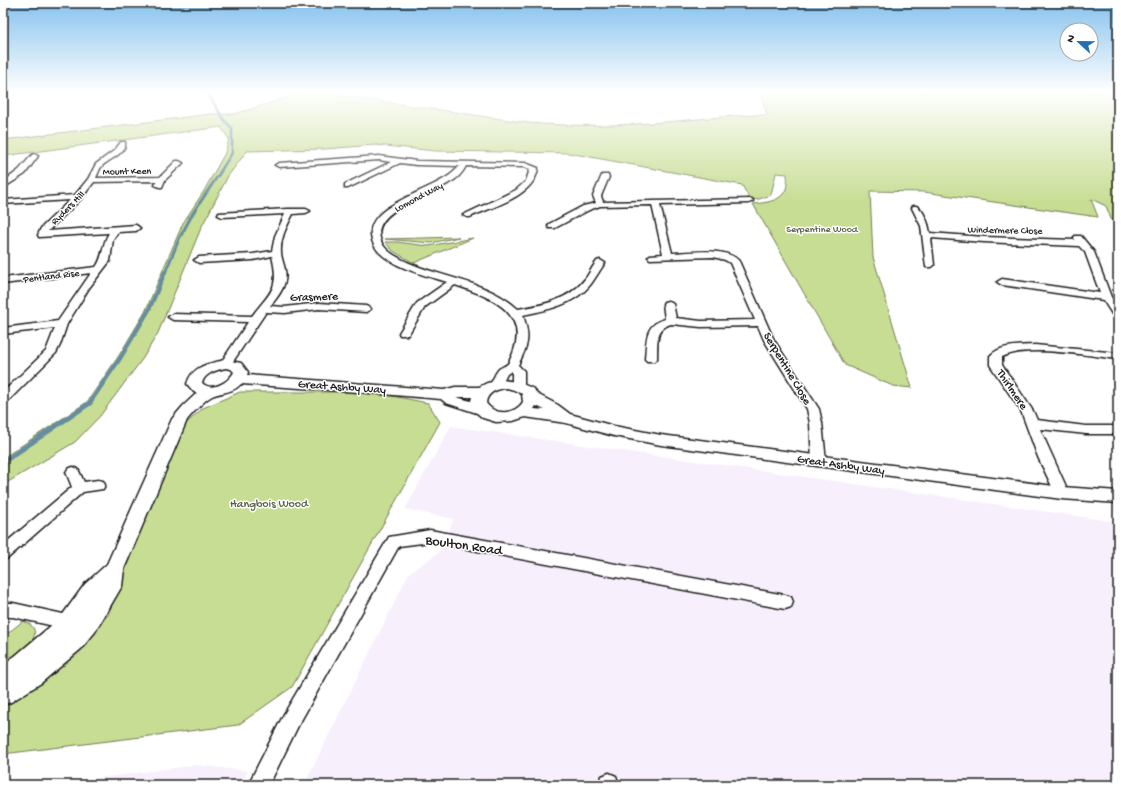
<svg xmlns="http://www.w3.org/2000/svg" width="1121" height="788" font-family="'Gochi Hand',sans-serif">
	<rect width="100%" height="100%" fill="#fff"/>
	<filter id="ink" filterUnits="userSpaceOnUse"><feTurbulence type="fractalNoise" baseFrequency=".025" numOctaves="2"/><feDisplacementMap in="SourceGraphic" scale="8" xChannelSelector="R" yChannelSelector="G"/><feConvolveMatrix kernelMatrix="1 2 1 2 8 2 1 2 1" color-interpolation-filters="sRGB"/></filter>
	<g filter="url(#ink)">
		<path fill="#f8effd" d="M451,426l667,96v263h-814l105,-212 29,-20 16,-34 -49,-10z
			M196,765l52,6 -8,14h-195z"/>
		<path fill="#c7dd93" stroke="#727c58" d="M305,92h11l213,31c36,3 71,3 107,1 44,-2 87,-9 131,-9l-7,-23h358v131l-7,-4 -5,-13 -15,-7 7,18 -174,-25 -54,-1 3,66 39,131 -19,-2 -48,-21 -92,-161c21,-2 37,-5 34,-30l-11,-1 -5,22 -12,4 -9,1 -8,-15 -173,-32 -133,-2 -61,-6 -50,4 -78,2 -19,25 -27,52 -43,105 -15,25 -43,58 -25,26 -72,43v-27l84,-56 31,-45 27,-45 38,-89 21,-32 21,-38 4,-14 -8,-12 -218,29v-16l208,-26h24z
			M459,237l-28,6 -46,-4z
			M473,238l-59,25 -21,-12 -8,-9h12l31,4z
			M240,392h132l56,11 12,19 -148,265 -54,38 -235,29v-47l46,-30 59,-62 71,-185 24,-22z
			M23,621c31,10 -9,40 -20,51v-35z"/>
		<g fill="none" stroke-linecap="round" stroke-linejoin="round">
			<path stroke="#658da0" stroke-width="2.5" d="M207,92l17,28 8,8v25l-12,19"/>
			<path stroke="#658da0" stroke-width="3" d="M165,273l14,-34 14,-26 28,-42"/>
			<path stroke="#658da0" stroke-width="4" d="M89,404l32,-47 28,-47 16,-38"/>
			<path stroke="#658da0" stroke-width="5" d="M3,462l87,-59"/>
			<g stroke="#1c1c1c" stroke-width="3">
				<path id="minor" d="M121,142h4c2,11 -16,17 -23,24 -3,3 -4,8 -6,12l64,-1 16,-16h3l4,2 -18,17 -3,7h-3l-4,-2 2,-4 -63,1 -13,17 -33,32 88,-6 4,3 -4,3 -18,1 -5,7 -3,22 -21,27 -22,36 -7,21 -4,8 -49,49 -4,1v-11l43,-41 9,-23 -52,6v-6l55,-7 33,-48 -88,11v-6l93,-11c8,-11 6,-24 13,-34l-70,4 -1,-2 3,-7 29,-28 -67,4v-4l72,-5 13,-16 8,-15 19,-14z
					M34,154l4,2 -13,18 -22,14v-6l16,-12 13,-15z
					M379,156l38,5 108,2 13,5c-3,28 -46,39 -68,49h-3l-4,-2 53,-25 10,-9 4,-12 -6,-2 -58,-1c-4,8 -9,13 -17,17 -17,11 -77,27 -69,55 2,10 13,17 21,21 39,20 84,20 117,50 25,-4 50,-8 67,-30 4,-5 7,-12 12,-18l3,-1 5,3c-5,7 -9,14 -14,21 -17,21 -43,26 -68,31 7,22 6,29 -5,50l6,6v15l-2,3h-8l-2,-3v-15l-5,3 -7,14h-8l-2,-3c3,-5 5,-12 9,-16 4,-3 8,-3 10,-7 25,-48 -15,-64 -54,-77l-30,22 -17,28h-8l-1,-2 18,-30 30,-21c-22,-7 -68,-17 -75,-42 -12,-38 71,-49 87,-74l-42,-1 -17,-2 -52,25h-3v-4l46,-22 -12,-2 -100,7 -4,-2 4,-2z
					M602,175h6l1,2 -8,19 2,6 149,-3 1,2 -4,2 -89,2 12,48c18,0 54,-7 67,8l35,79 45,69 3,14 4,38 -2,3 -5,2 -5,-2 -2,-3 -2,-38 -3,-14 -43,-69 -6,-14 -57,1 -30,-3c-17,5 -13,20 -14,35l-2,2h-8l-2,-2c2,-19 -1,-34 20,-40l-2,-15 1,-2 4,-1 5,3 3,14 25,3 54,-1 -25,-57 -5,-3 -12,-3 -63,2 -2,-2 2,-2 13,-1 -11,-49 -52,1 -11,4 -34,18h-6l-1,-2 1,-2 34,-18 13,-3 -3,-7z
					M913,206h3c8,3 13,19 14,27l54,4 91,3 -1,-2 1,-2h6l13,16 17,45 7,10v11l-4,-1 -11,-17 -101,-15 -5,-3 5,-3 98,14 -15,-41 -6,-6 -95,-4 -53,-4 3,27 -2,2h-6l-5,-41 -9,-18z
					M288,209h18l4,2 -4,2 -13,1c-6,12 -13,24 -12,38 0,6 3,12 4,18 3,14 -6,26 -15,36l15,1 34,-4 47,3 5,3 -5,3 -47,-3 -34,4 -19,-1 -36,54h-8l-2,-2 28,-42 -75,-2 -5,-3 5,-3 79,2c19,-25 28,-27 20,-60l-19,4 -54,3 -5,-3 5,-3 54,-3 19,-3 3,-15 10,-22 -63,3 -4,-2 1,-2z
					M1035,345l83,8v6c-28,-3 -93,-15 -116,-2v8l31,46 4,9 49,6h32v8h-32l-46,-5 29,64 -2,4 -5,1 -5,-1 -2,-4 -17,-36 -17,-46 -31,-46v-9c10,-12 31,-10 45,-11z
					M73,467l5,2 6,13 14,-2 5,1 2,4 -2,4 -20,3 -75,66 -5,2v-15l69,-58 -6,-15 2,-3z
					M430,530l355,65 6,2 2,5 -2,5 -6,2 -355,-67 -31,4 -101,180 -29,59h-21l36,-71 105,-177z
					M3,603h10l59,13 6,2 2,5 -2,5 -6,2 -59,-13h-10z
					M609,773l7,3 3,9h-20l3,-9z"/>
			</g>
			<g stroke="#1c1c1c" stroke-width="3">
				<path id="tertiary" d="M226,360l15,3 7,9 -1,3 197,15 11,-3h24l8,-4 15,-3 16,2 16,7 3,5 21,11 12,9 44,12 47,9 401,52 56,4v12l-56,-4 -401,-54 -47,-9 -48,-13 -41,-6 -12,4 -17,1 -13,-4 -6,-5 -31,-10 -5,-4 -83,-7 -117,-8c-10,10 -18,7 -29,12 -8,4 -19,17 -25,24l-63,149 -2,17 -27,46 -14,17 -40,34 -30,19 -8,3v-41l12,-8 31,-26 15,-13 24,-33 22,-20 65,-145 11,-13 14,-13 -3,-1 -7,-8c5,-18 22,-21 39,-24zM226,368l5,1 3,3c-6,11 -22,20 -32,11 3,-10 14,-13 24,-15zM507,388l7,2 8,4 1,8c-9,13 -28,14 -37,1 1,-11 11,-14 21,-15zM456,397h16l-1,4zM536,406l9,4 -11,-1z"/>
			</g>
			<use href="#minor" fill="#fff" fill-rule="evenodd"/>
			<use href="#tertiary" fill="#fff" fill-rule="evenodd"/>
		</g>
	</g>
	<linearGradient id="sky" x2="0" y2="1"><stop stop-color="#87c2ee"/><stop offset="0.45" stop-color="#fff"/><stop offset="1" stop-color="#fff" stop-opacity="0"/></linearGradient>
	<rect width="1121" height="203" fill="url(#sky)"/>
	<g text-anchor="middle" stroke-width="3" stroke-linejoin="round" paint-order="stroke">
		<g font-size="10" fill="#1c1c1c" stroke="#fff">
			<text transform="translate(127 170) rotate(-1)" y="4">Mount Keen</text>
			<text transform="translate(418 196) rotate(-28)" y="4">Lomond Way</text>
			<text transform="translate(67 207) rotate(-45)" y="4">Ryders Hill</text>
			<text transform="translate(1005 229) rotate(1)" y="4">Windermere Close</text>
			<text transform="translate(51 275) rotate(-7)" y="4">Pentland Rise</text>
		</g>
		<g font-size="10" fill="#586046" stroke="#fff">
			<text x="822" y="232">Serpentine Wood</text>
		</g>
		<g font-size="12" fill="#1c1c1c" stroke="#fff">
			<text transform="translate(314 296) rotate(-2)" y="4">Grasmere</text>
			<text transform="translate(788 368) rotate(59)" y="4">Serpentine Close</text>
			<text transform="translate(342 386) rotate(4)" y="4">Great Ashby Way</text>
			<text transform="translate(1013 389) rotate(56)" y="4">Thirlmere</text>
			<text transform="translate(841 464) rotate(8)" y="4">Great Ashby Way</text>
		</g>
		<g font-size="12" fill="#586046" stroke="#fff">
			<text x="269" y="507">Hangbois Wood</text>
		</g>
		<g font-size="14" fill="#1c1c1c" stroke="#fff">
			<text transform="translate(464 544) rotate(8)" y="5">Boulton Road</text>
		</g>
	</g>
	<rect width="1121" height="788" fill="none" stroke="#fff" stroke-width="16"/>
	<rect x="8" y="8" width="1105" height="772" fill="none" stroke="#1c1c1c" stroke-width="1.5" filter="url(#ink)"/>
	<g transform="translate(1079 42) rotate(292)"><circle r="19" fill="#ffffff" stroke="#a4a4a4"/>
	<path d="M0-3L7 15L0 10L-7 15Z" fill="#1f6fb2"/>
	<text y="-6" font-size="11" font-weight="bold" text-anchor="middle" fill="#1c1c1c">N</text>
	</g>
</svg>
